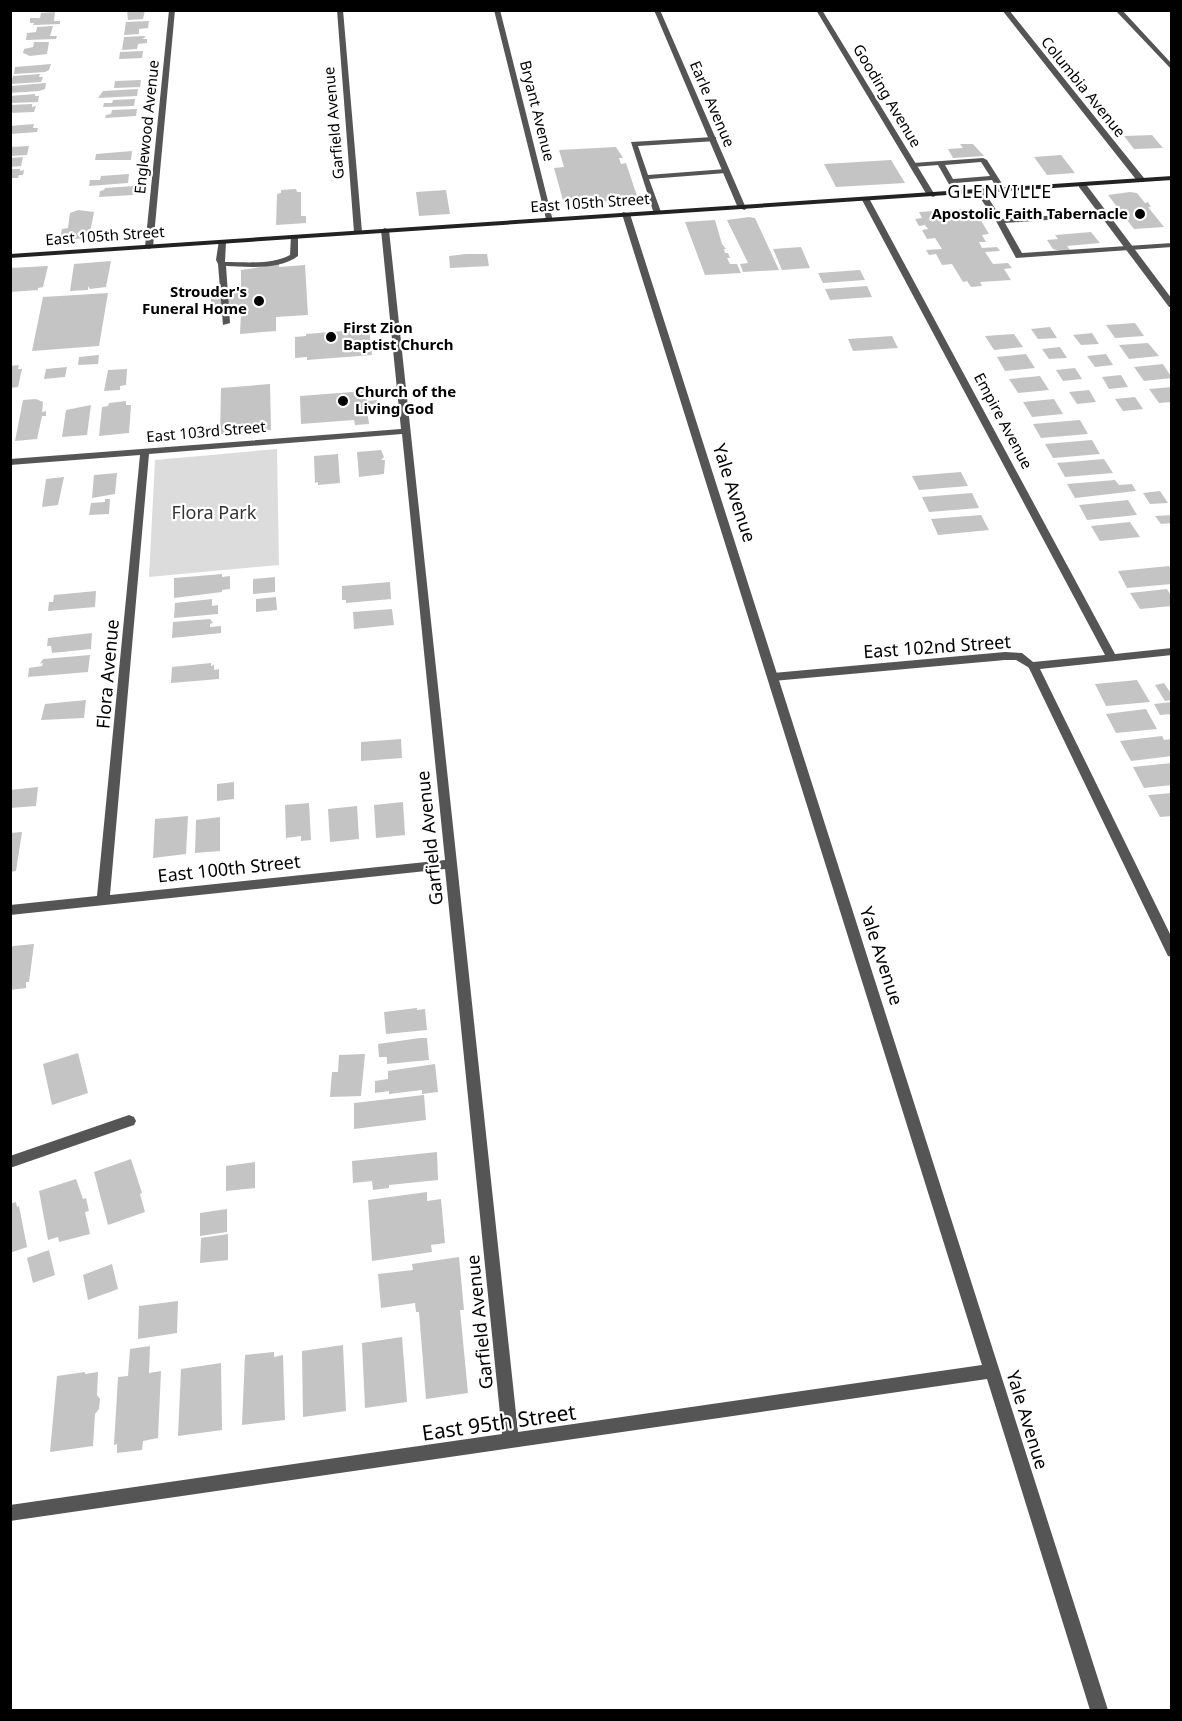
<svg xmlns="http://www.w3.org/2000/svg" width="1182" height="1721" font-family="'Noto Sans',sans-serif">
	<rect width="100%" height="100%" fill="#fff"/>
	<path fill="#dcdcdc" d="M277,449l2,116 -130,12 6,-117z"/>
	<path fill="#c4c4c4" d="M127,10h18l-2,9 -15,1z
		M55,12l-1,9h6v3l-27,1 1,-2h-4v-5h10l1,-5z
		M149,21l-1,7 -9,1v5l-15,1 2,-13z
		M53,26l-3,10h7l-1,3 -30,1 1,-7 9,-1 1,-5z
		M144,36l2,1 -4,2h5v4l-9,1 -1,5 -15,1 2,-13z
		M34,42h15l-2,12 -17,2 -7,-3 1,-4 9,-2z
		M143,51l-1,7 -23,1 1,-7z
		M51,64l-2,6 -4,2 -31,2 1,-7z
		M40,74l-1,3h4l-2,5 -30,2 2,-8z
		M141,80l-1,7 -26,1 1,-7z
		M46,83l-1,6 -6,2 -29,2 1,-7z
		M138,89l-1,7 -39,2 5,-7z
		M35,94v2h4l-1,6 -28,1v-7z
		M135,99l-1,7 -31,1 1,-4h8l1,-3z
		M32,104v3l4,-1 -2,6 -24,1v-8z
		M137,109l-1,7 -31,2 1,-3 5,-1 1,-4z
		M34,124l-1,4h5l-1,4 -27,2v-8z
		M1152,135l11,13 -29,1 -10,-13z
		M960,144h13l11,12 -31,2 -5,-9 15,-1z
		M29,146l-2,9 -17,1v-9z
		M616,147l7,11h-4l2,6 5,-1 12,36 -74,5 -10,-36 10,-1 -5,-17z
		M132,151l-1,9h-36l1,-6z
		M1061,155l14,18 -28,2 -13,-18z
		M23,157l-2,9 -11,1v-9z
		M891,160l14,23 -69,4 -12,-23z
		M10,169h10v2l4,-1 -1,5h-4l-1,3h-8z
		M129,174l-1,9 -39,3 1,-6h10l1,-4z
		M134,186l-1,9 -34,2 1,-6 4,-1 1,-2z
		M296,189l1,3h4v24h5v7l-30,2 1,-31 4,-1v-3z
		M446,190l4,24 -31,2 -3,-24z
		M1130,192l7,1 8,10 3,-1 3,5h-3l16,20 -30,2 -26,-34z
		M966,209l4,6 7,-1 12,20 -7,1 4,7h-7l3,6 15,-1 3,4 -15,1 8,12 15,-1 4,5 -8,1 7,11 -31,2 2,4 -11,1 -4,-6 -4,1 -11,-18 -10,1 -6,-11 -7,1 -3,-5 16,-1 -7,-11 -8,1 -5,-9 6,-1 -3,-4 -6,1 -4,-7 7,-1 -3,-6z
		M78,210l16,2 -5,26 -29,2 2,-11 6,-1 2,-15z
		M749,217l6,1 24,52 -36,2 -3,-8 8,-1 -21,-43z
		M715,220l7,24 4,5h-2l1,4h3l2,5h-3l3,6h7l4,9 -36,2 -20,-53z
		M1091,232l9,11 -33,3 3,4 -9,1 -8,-2 -6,-9 11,-1 -3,-4z
		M801,247l9,21 -28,2 -9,-21z
		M466,254h21l2,12 -39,2 -1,-12z
		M111,261l-5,26 -16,2 -2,-3v4l-18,1 4,-27z
		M279,264v3l26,-2 3,50 -32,2v14l-36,3 1,-21h-6v-6l-24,2v-14l24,-2v-6l6,-1v-16z
		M48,266l-5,21 -5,1v2l-28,2v-24z
		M860,270l5,10 -42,3 -5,-10z
		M867,286l5,11 -42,3 -5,-11z
		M108,293l-9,53 -67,5 11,-54z
		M1135,323l9,13 -29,2 -9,-13z
		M1050,327l7,11 -19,1 -7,-10z
		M369,329l3,26 -65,5v-3l-12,1v-21l11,-1v-2z
		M1092,333l7,11 -18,1 -8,-10z
		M1014,334l9,13 -29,3 -9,-14z
		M892,336l6,12 -45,3 -5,-12z
		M1148,343l11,13 -30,3 -10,-14z
		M1060,347l7,11 -18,1 -7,-10z
		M1026,354l9,14 -30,3 -8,-14z
		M1106,354l7,11 -18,2 -8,-11z
		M99,355l-1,9 -20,1 1,-8z
		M1163,364l9,14 -28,3 -10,-14z
		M19,365l-1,4h4l-4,18 -8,1v-22z
		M67,367l-2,10 -21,2 2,-10z
		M1075,368l7,11 -19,2 -7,-11z
		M127,369l-1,16 -6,1v4l-16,1 4,-21z
		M1121,375l7,12 -19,2 -7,-12z
		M1040,376l9,14 -31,3 -9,-14z
		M270,384l1,46 -51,4 1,-46z
		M1172,387v15l-13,1 -10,-14z
		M1089,390l7,12 -19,2 -8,-12z
		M366,391l1,10 10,-1v8l-10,1 2,15 -14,1 -1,-5 -53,4 -1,-28z
		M1135,397l8,12 -20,2 -8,-12z
		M36,399l7,3 -1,10 4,-1v5h-4l-5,23 -22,2 8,-41z
		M1054,399l9,15 -31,3 -9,-15z
		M126,401v4h5l-2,28 -30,3 3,-29 6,-1 1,-3z
		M91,405l-4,30 -25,2 4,-27z
		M1080,420l8,14 -47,4 -8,-14z
		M1092,440l8,14 -47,4 -8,-14z
		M381,450l3,7 -3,3h4l-1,14 -25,3 -2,-25z
		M338,454l2,29 -22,2v-3l-3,1 -1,-27z
		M1104,459l9,14 -48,4 -8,-14z
		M961,472l7,14 -49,4 -7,-14z
		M117,473l-2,21 -23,4 2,-23z
		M64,477l-6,28 -16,2 4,-28z
		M1115,480l4,5 13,-1 4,7 -61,7 -8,-14z
		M1160,491l8,12 -18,1 -7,-11z
		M972,493l7,15 -50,4 -7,-15z
		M105,499h5l-1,15 -20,1 2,-12 14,-1z
		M1128,500l9,15 -50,5 -8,-15z
		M981,515l8,15 -51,5 -7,-16z
		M1172,515v8l-11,1 -6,-8z
		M1130,522l10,15 -40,4 -9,-15z
		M1169,566l3,5v13l-45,4 -9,-17z
		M222,574v3l8,-1v13l-8,1v2l-48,6v-20z
		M275,577v15l-22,2v-15z
		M390,582l1,17 -45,4v-3h-4v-14z
		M1167,589l5,8v9l-32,3 -10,-16z
		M96,591l-1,16 -47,4 1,-9h4l1,-7z
		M276,597l1,13 -21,2v-13z
		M212,599v7l6,-1v9l-44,4 1,-15z
		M392,609l2,16 -40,4 -1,-17z
		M210,619l3,4 -3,1v3l11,-1v7l-49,5 1,-16z
		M92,633l-1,16 -39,4 -1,-7h-4l1,-8z
		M90,655l-2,17 -60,5 1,-9 13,-2 1,-3 -3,1 3,-5z
		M211,663v3l3,-1v5l5,-1v10l-48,4 1,-16z
		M1137,680l13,22 -44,4 -11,-22z
		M1164,683l8,12v5l-7,1 -10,-16z
		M86,700l-2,18 -43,2 4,-16z
		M1172,702v12l-12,1 -6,-11z
		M1146,709l11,20 -41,4 -10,-19z
		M1162,736l2,4 8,-1v17l-41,5 -11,-20z
		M401,739l1,19 -41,3v-19z
		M1172,763v22l-28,3 -11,-21z
		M234,782v17l-17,2v-17z
		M38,787l-2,19 -26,2v-18z
		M1172,793v23l-12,1 -12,-22z
		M403,802l2,33 -29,3 -2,-33z
		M309,803l2,37 -10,1v-5l-15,2 -1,-33z
		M357,806l2,33 -29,3 -2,-33z
		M188,816l-2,38 -33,4 2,-39z
		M220,817v34l-25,2 1,-33z
		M22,832l-6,39 -6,1v-39z
		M34,944l-5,38h-3v6l-16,2v-41l3,-3z
		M417,1008v2l8,-1 2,21 -41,4 -2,-22z
		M420,1038h7l2,22 -42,4v-7h-8l-1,-13z
		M78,1053l10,40 -36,12 -9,-41z
		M365,1054l-4,42 -31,1 2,-25h6l1,-17z
		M435,1064l3,28 -16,2v-4l-33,4v-3l-14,2v-12l13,-2v-8z
		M424,1095l2,25 -72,9v-26z
		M437,1152l1,28 -49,5v3l-16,2 -1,-9 -19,2 -1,-22z
		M131,1159l11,34 -2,1 5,18 -37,13 -14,-53z
		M255,1162v26l-29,3v-25z
		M76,1179l7,20 3,-1 3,13 -4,1 5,22 -31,8 -1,-5 -10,3 -9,-49z
		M427,1192v9l14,-2 4,44 -14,2 1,7 -60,9 -4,-61z
		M16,1202l1,5 2,-1 8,41 -17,6v-49z
		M227,1209v23l-27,4v-23z
		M228,1234v26l-28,3 1,-25z
		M49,1250l6,25 -22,8 -6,-25z
		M459,1257l5,53h-4l8,83 -42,6 -7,-87h-3l-1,-9 -34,5 -3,-34 35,-4 -1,-6z
		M112,1264l6,25 -30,11 -5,-25z
		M178,1301l-1,32 -39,6 1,-33z
		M402,1337l5,65 -42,6 -3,-65z
		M343,1345l3,66 -43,6 -1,-66z
		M150,1346l-1,27 12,-2 -3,67 -15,3 -1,9 -25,3v-9l-3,1 4,-68 10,-1 2,-27z
		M274,1352v5l9,-2 2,65 -43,5 3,-70z
		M221,1363l1,67 -44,6 3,-67z
		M85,1372v2l13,-2 -1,23 3,4 -1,10 -4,5 -2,32 -43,6 7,-76z"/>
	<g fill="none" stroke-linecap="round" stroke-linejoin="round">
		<path fill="#555" fill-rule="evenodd" d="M713,137h3v4l-78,5 10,29 78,-6 4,2 -4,2 -77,6 12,33 -7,2 -23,-72z
			M983,158l4,2 19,30 -1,2h-6l-7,-12 -36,3 6,10 -7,2 -17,-30 -25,2 -4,-2 4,-2zM981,162l9,14 -37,3 -8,-14z
			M977,190h6l19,29 102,-7 4,2 -4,2 -99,7 17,30 150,-10v4l-156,11 -20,-37 -20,-29z
			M291,235l7,2v19c-18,14 -50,11 -72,10l4,57 -7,2 -5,-61 -2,-4 3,-20 7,2 -1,20c21,0 46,3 65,-7z
			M1005,652l17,1 16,13 -5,4 -17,-10h-11l-232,21 -5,-4 5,-4z"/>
		<path fill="#555" fill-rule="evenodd" d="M169,10h6l-22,237 -4,2 -4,-2z
			M337,10h6l19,222 -4,2 -4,-2z
			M494,10h6l53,211 -7,-2z
			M654,10h6l86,198 -1,2 -7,-2z
			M816,10h6l113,185 -1,2 -7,-2z
			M1002,10h7l135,168v4h-6z
			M1115,10h7l50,54v6z
			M1079,183h6l87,116v8h-3l-90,-120z
			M863,198l7,2 245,454 57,-6v7l-132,14 132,269v19l-4,-1 -2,-4 -138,-286 5,-4 72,-7 -243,-455z
			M623,212l7,2 478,1496h-18l-103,-331 -977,142v-16l492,-71 -57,-565 -435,46v-10l87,-9 43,-441 -130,10v-6l391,-30 -20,-199 4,-2 4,2 129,1202 464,-67 -360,-1151zM402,434l43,426 -335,35 39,-441z
			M129,1115l5,2 2,4 -2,4 -124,43v-12z"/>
		<path fill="#222" fill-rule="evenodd" d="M1172,176v4l-1162,78v-4z"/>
	</g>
	<g fill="#000" stroke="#fff" stroke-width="2">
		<circle cx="1140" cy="214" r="6"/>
		<circle cx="259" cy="301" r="6"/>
		<circle cx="331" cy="337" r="6"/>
		<circle cx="343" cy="401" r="6"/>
	</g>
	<g text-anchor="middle" stroke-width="4.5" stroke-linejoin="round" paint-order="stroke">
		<g font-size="15" fill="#000" stroke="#fff">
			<text transform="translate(1083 87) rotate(51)" y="5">Columbia Avenue</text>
			<text transform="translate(887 96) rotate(59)" y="5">Gooding Avenue</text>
			<text transform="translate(712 104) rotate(67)" y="5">Earle Avenue</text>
			<text transform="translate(537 111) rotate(76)" y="5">Bryant Avenue</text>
			<text transform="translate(334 123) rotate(-95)" y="5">Garfield Avenue</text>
			<text transform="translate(147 127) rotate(-84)" y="5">Englewood Avenue</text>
			<text transform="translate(590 203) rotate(-4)" y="5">East 105th Street</text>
			<text transform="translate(105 236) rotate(-4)" y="5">East 105th Street</text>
			<text transform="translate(1003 421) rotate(62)" y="5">Empire Avenue</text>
			<text transform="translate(206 432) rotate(-5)" y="5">East 103rd Street</text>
		</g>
		<g font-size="15" font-weight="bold" fill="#000" stroke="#fff" text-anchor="end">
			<text x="1128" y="219">Apostolic Faith Tabernacle</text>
			<text x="247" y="297">Strouder's<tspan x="247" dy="17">Funeral Home</tspan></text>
			<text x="343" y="333" text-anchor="start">First Zion<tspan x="343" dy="17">Baptist Church</tspan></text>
			<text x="355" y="397" text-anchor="start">Church of the<tspan x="355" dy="17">Living God</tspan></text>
		</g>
		<g font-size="18" letter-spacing="1.5" fill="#000" stroke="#fff">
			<text x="1000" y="198">GLENVILLE</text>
		</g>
		<g font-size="18" fill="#000" stroke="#fff">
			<text transform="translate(734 493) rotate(72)" y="6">Yale Avenue</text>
			<text transform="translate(937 647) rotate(-4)" y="6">East 102nd Street</text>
			<text transform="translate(108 674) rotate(-85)" y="6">Flora Avenue</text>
			<text transform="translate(430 838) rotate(-96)" y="6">Garfield Avenue</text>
			<text transform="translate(229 869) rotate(-6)" y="6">East 100th Street</text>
			<text transform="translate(881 956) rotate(72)" y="6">Yale Avenue</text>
			<text transform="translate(480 1322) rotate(-96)" y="6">Garfield Avenue</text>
			<text transform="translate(1027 1420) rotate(73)" y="6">Yale Avenue</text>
		</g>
		<g font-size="18" fill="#333" stroke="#fff">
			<text x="214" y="519">Flora Park</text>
		</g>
		<g font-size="21" fill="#000" stroke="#fff">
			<text transform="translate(499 1423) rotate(-8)" y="7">East 95th Street</text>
		</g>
	</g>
	<rect width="1182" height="1721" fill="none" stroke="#000000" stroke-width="24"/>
</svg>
